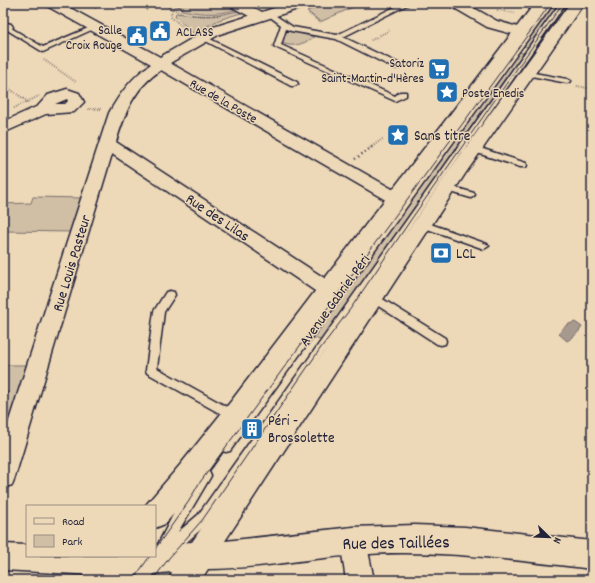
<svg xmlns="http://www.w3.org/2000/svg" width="595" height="583" font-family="Dekko,sans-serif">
	<rect width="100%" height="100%" fill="#edd8b7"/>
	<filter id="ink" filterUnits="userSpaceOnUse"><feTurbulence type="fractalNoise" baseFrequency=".025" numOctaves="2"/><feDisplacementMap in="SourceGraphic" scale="8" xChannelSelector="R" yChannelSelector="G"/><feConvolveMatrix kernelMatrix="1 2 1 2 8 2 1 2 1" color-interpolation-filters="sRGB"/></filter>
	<g filter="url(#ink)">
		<path fill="#d0bea5" stroke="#797070" d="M167,3h66l11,4c-21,8 -40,8 -62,3l-1,-3z
			M329,3h33l-42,19 -13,-11z
			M553,3h6l-32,44 -5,-1z
			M245,9l2,2 -28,9 -26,13 -18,-17 1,-3c29,4 40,4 69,-4z
			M291,31l23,6c-10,7 -21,11 -32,6v-7l4,-4z
			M518,52l5,1 -202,287 -8,-2z
			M33,197l50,1 -9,34 -71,-1v-27l28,-1z
			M3,365h26l-26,73z"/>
		<path fill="#a7998d" stroke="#72696c" d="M575,322l7,5c-4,6 -8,10 -15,14l-8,-7c4,-7 8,-10 16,-12z"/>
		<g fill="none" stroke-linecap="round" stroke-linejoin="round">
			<g stroke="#22223b" stroke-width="3">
				<path id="lane" d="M403,3h8l-68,34 57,27v4h-6l-58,-29 -45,-8 -5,-2 -5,16 114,51 5,-4h6v4l-11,5 -120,-54 -1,-1 7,-21 -16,-12 5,-1 23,15 44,8z
					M548,3h6l-324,448 -4,1 -4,-1 -2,-4 2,-4z
					M560,3h6l-151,217 -60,91 -31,41 -116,171 -38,34 -5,1 -15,22h-15l16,-24h4v-6l21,-41 25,-37 4,-2 4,2 2,4 -33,56 20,-17z
					M6,25l37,22 50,-21 5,1 -55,25 -39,-24 -1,-2z
					M204,36l93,46 1,2 -4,2h-3l-89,-47v-2z
					M523,71l44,8 4,2 -4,2 -41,-8 -4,-2z
					M471,147h6l49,16 1,2 -1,2h-6l-49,-16 -1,-2z
					M447,185l27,8 1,2 -4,3 -27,-8 -1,-2z
					M422,221l65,23 2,2 -5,3 -65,-23 -2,-2 2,-2z
					M170,291l4,1 1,3 -11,17 -7,56 81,45 2,3 -2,3 -4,2 -4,-2 -83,-46 -1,-3 8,-59 12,-19z
					M373,293l72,45 1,3 -1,3 -4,1 -4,-1 -68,-44 -1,-3 1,-3z"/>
			</g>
			<g stroke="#22223b" stroke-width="3">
				<path id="street" d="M46,3h15l99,54 50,-29 39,-12 -19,-10 -1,-3h16l17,9 27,-9h19l-1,3 -87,28 -50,29 231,131 3,4 -3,4 -6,2 -6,-2 -228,-132c-28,19 -35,41 -45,72l219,143 3,5 -3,5 -7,2 -7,-2 -209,-141 -97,323 -3,8 -9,3v-49l106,-326c11,-20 23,-36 42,-49l-104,-58z
					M450,3h15l32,18 28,8 2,3 -2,3 -5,1 -33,-9 -36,-21z
					M3,22l8,2 2,3 -2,3h-8z
					M67,89l12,4 5,9 -10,10 -28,2 -43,19v-11l35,-16 10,-11zM67,99l1,2 -3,3h-10z
					M353,528l9,4 4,9 8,39h-28l-6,-39 4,-9z
					M3,544l24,1v11h94l3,7 -4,9 -9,4 -108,-6z"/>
			</g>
			<g stroke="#22223b" stroke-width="3">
				<path id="secondary" d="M535,3h14l-147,199 -202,281 -35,41 -10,4v-22h-10l35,-41 52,-65z
					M570,3h14l-119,171 -240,367 128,-14 62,-2 50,2 127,14v28c-80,-9 -159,-21 -239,-14 -49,4 -97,14 -145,14l-7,11h-32l3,-8 -53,5 -2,3h-35l4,-11 13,-13h56v-11l37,-3 259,-374z"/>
			</g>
			<path stroke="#22223b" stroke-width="2" stroke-dasharray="0.5 2" stroke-linecap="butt" d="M139,3l8,7
				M162,3c17,12 37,14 57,12
				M185,3l-13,6 -1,8 17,14
				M95,8l12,-5
				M497,10l19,3
				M309,14l11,8
				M371,40l19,-10
				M44,60l32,22
				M3,84l25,18
				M577,86l15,3
				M88,109h13
				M370,148l14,-10"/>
			<path stroke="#22223b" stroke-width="2.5" stroke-dasharray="1 3" stroke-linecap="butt" d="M355,159l17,-12"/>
			<path stroke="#22223b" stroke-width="3" stroke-dasharray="1 3.5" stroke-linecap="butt" d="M3,391l7,3"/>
			<use href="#lane" fill="#edd8b7" fill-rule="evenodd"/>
			<use href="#street" fill="#edd8b7" fill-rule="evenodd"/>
			<use href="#secondary" fill="#edd8b7" fill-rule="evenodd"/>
			<path stroke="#22223b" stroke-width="1" d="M155,549l34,-48 9,-16 353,-482
				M133,580l17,-24
				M153,580l16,-22 34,-39 117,-170 31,-41 61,-90 151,-215"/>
			<path stroke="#22223b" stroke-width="2" stroke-dasharray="0.5 2" stroke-linecap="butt" d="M14,108l25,-12"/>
		</g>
	</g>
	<defs>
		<g id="civic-square" transform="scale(1.15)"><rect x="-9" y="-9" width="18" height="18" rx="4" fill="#1f6fb2" stroke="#edd8b7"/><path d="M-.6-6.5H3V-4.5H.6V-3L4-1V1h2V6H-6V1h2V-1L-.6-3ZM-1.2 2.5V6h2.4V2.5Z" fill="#fff"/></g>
		<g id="supermarket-square" transform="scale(1.15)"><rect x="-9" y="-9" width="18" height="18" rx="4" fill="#1f6fb2" stroke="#edd8b7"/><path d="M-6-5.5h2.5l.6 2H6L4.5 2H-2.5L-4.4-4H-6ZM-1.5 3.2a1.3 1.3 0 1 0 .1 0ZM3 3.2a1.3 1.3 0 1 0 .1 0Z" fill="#fff"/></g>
		<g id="sight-square" transform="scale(1.15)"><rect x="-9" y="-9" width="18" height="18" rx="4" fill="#1f6fb2" stroke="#edd8b7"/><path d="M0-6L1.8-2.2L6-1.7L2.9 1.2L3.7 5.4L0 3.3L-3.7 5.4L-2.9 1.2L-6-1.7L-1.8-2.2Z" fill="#fff"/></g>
		<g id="bank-square" transform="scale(1.15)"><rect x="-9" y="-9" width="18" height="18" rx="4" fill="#1f6fb2" stroke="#edd8b7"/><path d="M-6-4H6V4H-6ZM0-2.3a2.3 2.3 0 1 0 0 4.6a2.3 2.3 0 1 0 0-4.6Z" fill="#fff"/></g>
		<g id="building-square" transform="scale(1.15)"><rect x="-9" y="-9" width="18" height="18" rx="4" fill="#1f6fb2" stroke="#edd8b7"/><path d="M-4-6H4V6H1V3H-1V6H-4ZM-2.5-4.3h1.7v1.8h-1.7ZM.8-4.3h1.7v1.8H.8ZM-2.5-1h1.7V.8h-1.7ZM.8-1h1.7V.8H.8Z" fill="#fff"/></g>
	</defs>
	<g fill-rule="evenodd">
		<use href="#civic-square" x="160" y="31"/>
		<use href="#civic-square" x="137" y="36"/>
		<use href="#supermarket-square" x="439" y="69"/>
		<use href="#sight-square" x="447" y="92"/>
		<use href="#sight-square" x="398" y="135"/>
		<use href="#bank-square" x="441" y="253"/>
		<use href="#building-square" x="252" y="429"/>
	</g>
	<g text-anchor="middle" stroke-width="3" stroke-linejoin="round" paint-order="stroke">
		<g font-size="13" fill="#22223b" stroke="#edd8b7" text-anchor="end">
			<text x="122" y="34">Salle<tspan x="122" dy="15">Croix Rouge</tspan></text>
			<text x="176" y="36" text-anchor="start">ACLASS</text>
			<text x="424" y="67">Satoriz<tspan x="424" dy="15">Saint-Martin-d'Hères</tspan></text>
			<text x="462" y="97" text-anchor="start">Poste Enedis</text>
		</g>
		<g font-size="13" fill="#22223b" stroke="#edd8b7">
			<text transform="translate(224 100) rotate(30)" y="5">Rue de la Poste</text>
		</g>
		<g font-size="15" fill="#22223b" stroke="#edd8b7" text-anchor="start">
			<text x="414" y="140">Sans titre</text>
			<text x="456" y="258">LCL</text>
			<text x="268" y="425">Péri -<tspan x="268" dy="17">Brossolette</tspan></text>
		</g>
		<g font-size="15" fill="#22223b" stroke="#edd8b7">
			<text transform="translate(218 217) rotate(34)" y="5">Rue des Lilas</text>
			<text transform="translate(71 263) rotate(-73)" y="5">Rue Louis Pasteur</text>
			<text transform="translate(334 300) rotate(-54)" y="5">Avenue Gabriel Péri</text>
		</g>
		<g font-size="18" fill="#22223b" stroke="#edd8b7">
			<text transform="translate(396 542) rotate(-1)" y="6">Rue des Taillées</text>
		</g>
	</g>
	<rect width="595" height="583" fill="none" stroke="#edd8b7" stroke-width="16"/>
	<rect x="8" y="8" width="579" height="567" fill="none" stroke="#22223b" stroke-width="1.5" filter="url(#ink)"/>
	<rect x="26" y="505" width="130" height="52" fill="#edd8b7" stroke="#9c8f85"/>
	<rect x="34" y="518" width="20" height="6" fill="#edd8b7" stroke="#9c8f85"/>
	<text x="62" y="525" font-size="12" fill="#22223b">Road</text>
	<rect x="34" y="535" width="20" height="12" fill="#d0bea5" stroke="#9c8f85"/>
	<text x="62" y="545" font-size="12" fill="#22223b">Park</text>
	<g transform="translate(549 537) rotate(113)" stroke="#edd8b7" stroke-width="3" paint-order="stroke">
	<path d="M0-3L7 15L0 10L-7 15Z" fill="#22223b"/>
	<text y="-6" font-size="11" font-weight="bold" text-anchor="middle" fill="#22223b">N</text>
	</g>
</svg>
